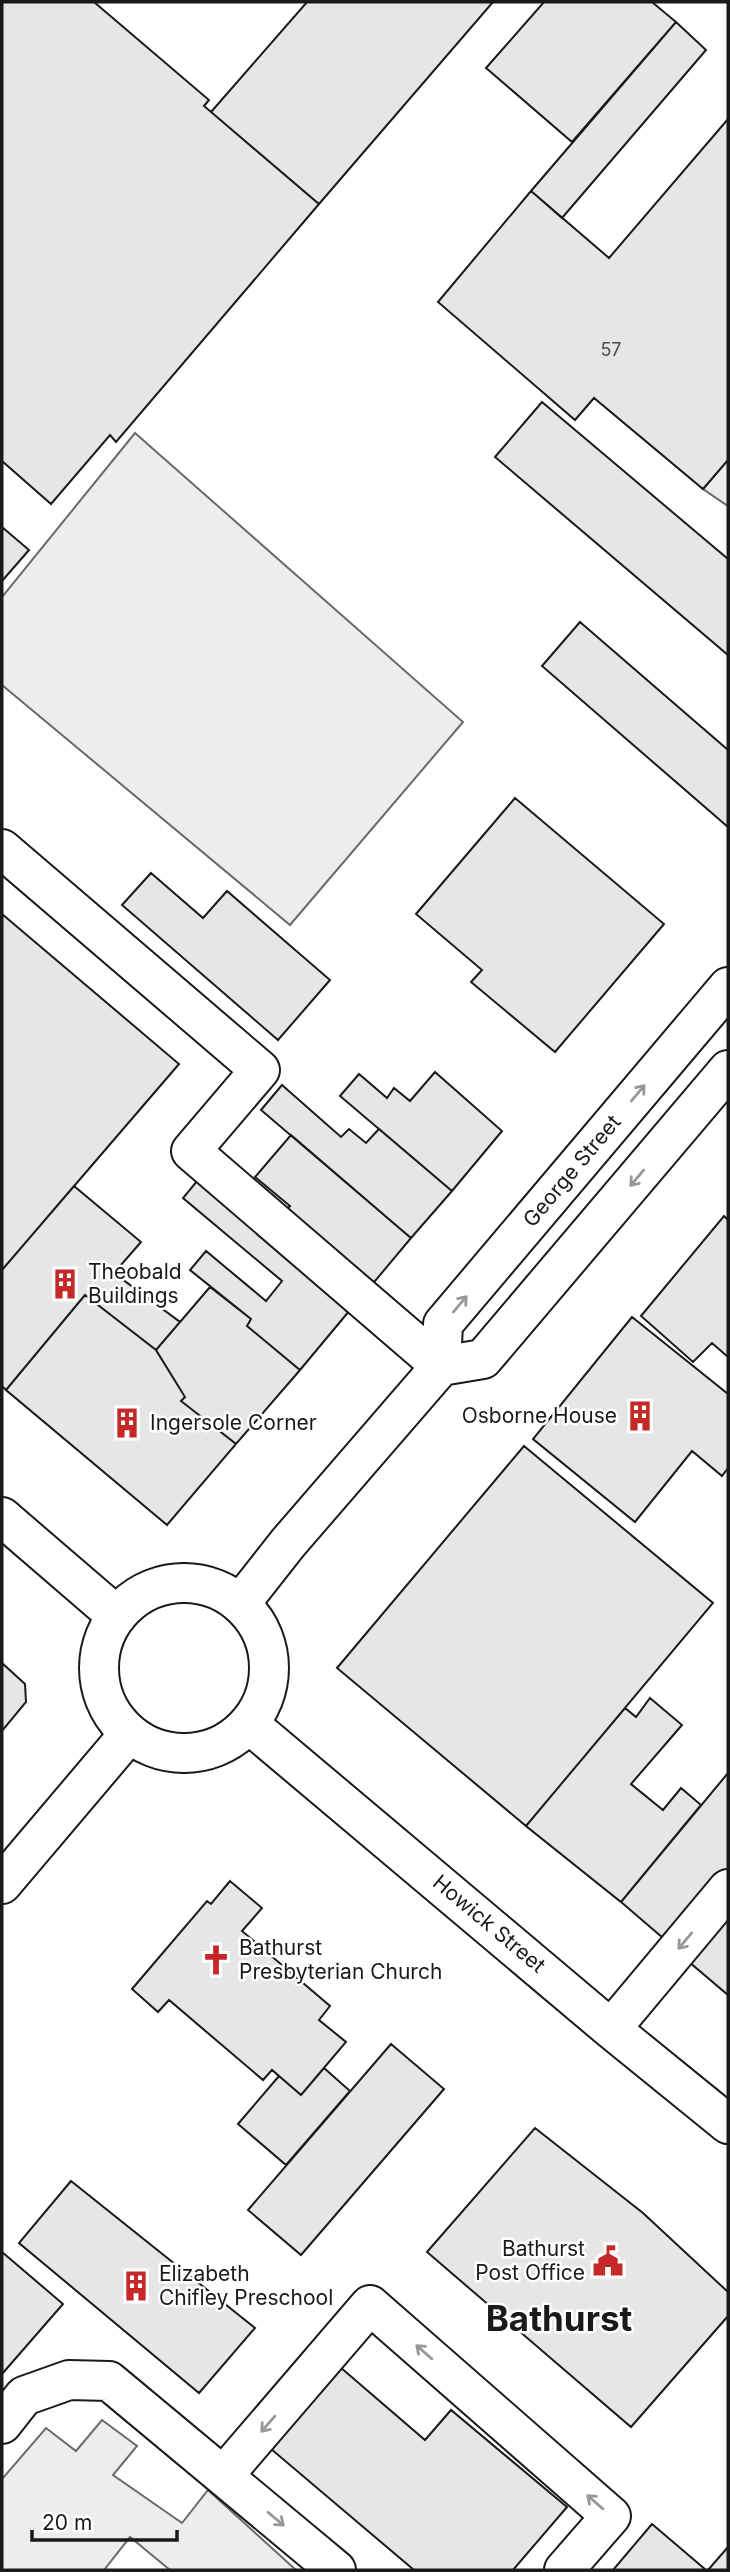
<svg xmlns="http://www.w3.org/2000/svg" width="730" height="2572" font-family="Inter,sans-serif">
	<rect width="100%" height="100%" fill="#fff"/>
	<path fill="#ededed" stroke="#6a6a6a" stroke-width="2" d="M135,433l328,289 -173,203 -288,-240v-88z
		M728,460v46l-25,-17z
		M102,2420l35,26 -24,29 69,48 26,-33 88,80h-126l-40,-33 -26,33h-102v-91l44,-51 30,23z"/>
	<path fill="#e6e6e6" stroke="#1a1a1a" stroke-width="2" d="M2,2h92l115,98 -5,6 115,98 -203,238 -6,-7 -59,69 -49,-43z
		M307,2h186l-174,202 -108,-92z
		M544,2h108l24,20 -104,120 -86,-74z
		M676,22l30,28 -144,168 -31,-27z
		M728,119v341l-25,29 -109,-91 -19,22 -137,-118 93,-111 78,67z
		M542,402l186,157v96l-233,-198z
		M2,527l27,23 -27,31z
		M580,622l148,128v77l-186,-161z
		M515,798l149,126 -109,128 -84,-70 11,-12 -66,-56z
		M151,873l52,45 24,-27 103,89 -52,60 -156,-135z
		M2,914l177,150 -177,206z
		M435,1072l67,59 -50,60 -112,-95 19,-22 28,24 7,-10 16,13z
		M282,1085l59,52 8,-8 17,14 13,-14 73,62 -41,47 -150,-128z
		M291,1135l120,103 -41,49 -86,-75 6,-6 -35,-29z
		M202,1175l153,129 -55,66 -53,-44 4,-7 -61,-49 16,-19 60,50 16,-20 -99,-83z
		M74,1186l67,56 -27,31 66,49 -24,28 -71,-55 -79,95 -4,-4v-116z
		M724,1216l4,4v137l-16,-14 -19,19 -52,-46z
		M210,1287l41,32 -4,7 53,44 -64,74 -55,-43 4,-4 -29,-47z
		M85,1295l71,55 29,47 -4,4 55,43 -69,81 -161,-135z
		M632,1317l96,77v74l-6,8 -30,-25 -57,71 -102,-83z
		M524,1446l189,157 -187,223 -189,-158z
		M2,1663l23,21 1,18 -24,29z
		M650,1698l32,27 -51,59 32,26 18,-22 20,17 -80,97 -95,-76 99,-118 11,9z
		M728,1773v100l-58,71 -49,-42z
		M230,1881l32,27 -20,23 88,75 -11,14 27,22 -45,53 -29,-25 -9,10 -94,-80 -11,12 -26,-23 75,-88 4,3z
		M728,1912v83l-40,-34z
		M391,2044l53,45 -143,166 -53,-45z
		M324,2068l26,23 -64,74 -48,-41 41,-48 22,19z
		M535,2128l108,85 85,79v24l-97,111 -204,-175z
		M71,2181l184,147 -56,65 -180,-150z
		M2,2252l61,52 -61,70z
		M340,2367l85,73 26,-30 116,97 -54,63h-99l-143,-121z
		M652,2524l54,46h-93z
		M728,2547v23h-20z"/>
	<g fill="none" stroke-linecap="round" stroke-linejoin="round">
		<g stroke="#1a1a1a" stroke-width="42">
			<path id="minor" d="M2,849l258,221 -69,81 250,215
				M441,1366l42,-7 245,-289
				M2,1517l115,99
				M99 1668a85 85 0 1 1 170 0a85 85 0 1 1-170 0Z
				M240,1604l48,-61 153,-177 2,-42 285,-337
				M249,1724l362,305 117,95
				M2,1884l127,-150
				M611,2029l117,-140
				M2,2424l22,-28 45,-16 40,1 227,189
				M224,2475l146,-170 241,211 -47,54"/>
		</g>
		<use href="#minor" stroke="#fff" stroke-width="38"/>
	</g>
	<defs><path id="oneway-shaft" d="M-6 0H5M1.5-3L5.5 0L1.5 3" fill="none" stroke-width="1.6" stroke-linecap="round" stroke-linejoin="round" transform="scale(1.75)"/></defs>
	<g stroke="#989898">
		<use href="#oneway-shaft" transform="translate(638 1093) rotate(-50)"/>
		<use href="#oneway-shaft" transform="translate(637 1178) rotate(130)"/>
		<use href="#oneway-shaft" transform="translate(460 1304) rotate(-50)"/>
		<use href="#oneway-shaft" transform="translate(685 1941) rotate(130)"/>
		<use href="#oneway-shaft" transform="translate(424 2352) rotate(-139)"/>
		<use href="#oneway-shaft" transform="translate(268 2424) rotate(131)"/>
		<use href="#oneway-shaft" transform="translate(595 2502) rotate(-139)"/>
		<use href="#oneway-shaft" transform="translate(276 2519) rotate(40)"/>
	</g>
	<defs>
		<g id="building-bare" transform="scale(2.415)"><path d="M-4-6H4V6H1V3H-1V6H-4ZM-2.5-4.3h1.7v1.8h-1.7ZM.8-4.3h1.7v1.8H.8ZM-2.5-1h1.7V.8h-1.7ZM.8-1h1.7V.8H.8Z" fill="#c62828" stroke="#fff" stroke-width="2.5" paint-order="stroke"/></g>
		<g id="church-bare" transform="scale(2.415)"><path d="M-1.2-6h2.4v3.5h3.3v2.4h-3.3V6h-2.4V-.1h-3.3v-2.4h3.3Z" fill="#c62828" stroke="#fff" stroke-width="2.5" paint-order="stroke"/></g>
		<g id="civic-bare" transform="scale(2.415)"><path d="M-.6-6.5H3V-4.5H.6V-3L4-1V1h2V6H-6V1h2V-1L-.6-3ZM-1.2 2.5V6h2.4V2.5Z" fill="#c62828" stroke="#fff" stroke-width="2.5" paint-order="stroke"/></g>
	</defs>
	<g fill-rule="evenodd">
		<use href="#building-bare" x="65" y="1284"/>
		<use href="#building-bare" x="640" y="1416"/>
		<use href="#building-bare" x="127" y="1423"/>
		<use href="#church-bare" x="216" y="1960"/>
		<use href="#civic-bare" x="608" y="2261"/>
		<use href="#building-bare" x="136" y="2286"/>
	</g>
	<g text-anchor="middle" stroke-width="5" stroke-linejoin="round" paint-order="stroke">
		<g font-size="18" fill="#4d4d4d">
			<text x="611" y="356">57</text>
		</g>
		<g font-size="21" fill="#1a1a1a" stroke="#fff">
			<text transform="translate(572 1171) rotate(-50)" y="7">George Street</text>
			<text transform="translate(489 1924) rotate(40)" y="7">Howick Street</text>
		</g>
		<g font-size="21" fill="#1a1a1a" stroke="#fff" text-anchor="start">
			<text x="88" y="1279">Theobald<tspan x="88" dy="24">Buildings</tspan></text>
			<text x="617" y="1423" text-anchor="end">Osborne House</text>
			<text x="150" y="1430">Ingersole Corner</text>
			<text x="239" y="1955">Bathurst<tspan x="239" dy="24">Presbyterian Church</tspan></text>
			<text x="585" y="2256" text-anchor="end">Bathurst<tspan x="585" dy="24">Post Office</tspan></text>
			<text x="159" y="2281">Elizabeth<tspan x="159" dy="24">Chifley Preschool</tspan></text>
		</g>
		<g font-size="35" font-weight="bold" fill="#1a1a1a" stroke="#fff">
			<text x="559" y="2331">Bathurst</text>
		</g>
	</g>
	<rect width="730" height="2572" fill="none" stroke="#1a1a1a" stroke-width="7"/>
	<path d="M32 2530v10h145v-10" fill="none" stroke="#1a1a1a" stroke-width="3.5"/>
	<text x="42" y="2530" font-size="21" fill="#1a1a1a" stroke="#ffffff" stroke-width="5" paint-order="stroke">20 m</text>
</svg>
